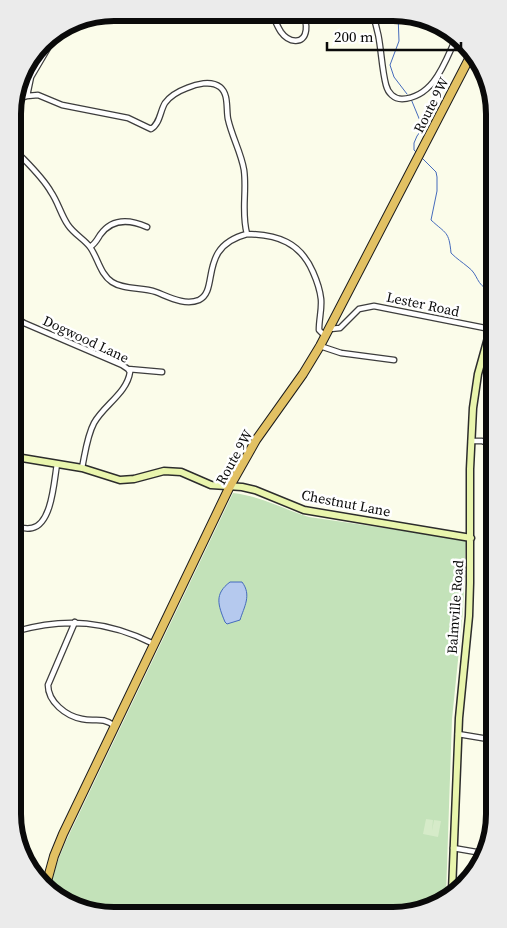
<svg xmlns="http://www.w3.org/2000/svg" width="507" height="928" font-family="'Source Serif 4',serif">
	<rect width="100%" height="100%" fill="#fbfcea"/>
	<path fill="#c3e2b9" d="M233,493c27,3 50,16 76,24l157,23 -3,71 -11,108 -6,176 -20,15 -325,5 -49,-21 -3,-4 8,-27 9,-22z"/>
	<path fill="#d6ebc9" d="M426,819l7,1 -1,11 2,-11 7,1 -3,16 -15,-3z"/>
	<path fill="#b5c9ee" stroke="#456bbc" d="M230,582h12c10,13 2,25 -2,38l-13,4 -2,-2c-7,-17 -11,-28 5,-40z"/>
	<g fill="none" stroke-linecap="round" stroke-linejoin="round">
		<path stroke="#456bbc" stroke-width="1" d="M398,14l1,27 -9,24 4,12 13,17
			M411,99l12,29 -6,8 -3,7v7l2,2
			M422,158l14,14 1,5v14l-6,29c15,14 18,11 20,33 6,6 11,9 17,14 11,8 7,17 22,24"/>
		<g stroke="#3d3d3d" stroke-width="7">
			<path id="street" d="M272,14c3,6 5,12 9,18 7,10 23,14 25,-2 0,-5 1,-7 -2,-12l-26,-4
				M372,14c10,23 8,48 14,71 2,8 8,14 16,14 33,-2 43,-38 55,-63
				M27,96l4,-19 17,-29 1,-11
				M13,101l14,-5 11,-1 24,10 66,13 23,11c9,-5 9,-18 14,-26 5,-7 14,-12 22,-15 9,-4 24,-8 33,-1 9,7 6,22 8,32 4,18 13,33 16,51 3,22 -3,42 3,64 31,1 53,8 66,38 4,9 7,18 8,27 1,10 -2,20 -2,31l6,6
				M14,149c12,13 28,27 37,43 7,10 10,23 17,33 6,9 16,14 22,22 8,11 10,27 22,35 12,8 30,5 44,10 13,5 29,14 43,8 21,-10 -2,-53 48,-66
				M90,247c5,-3 7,-7 10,-12 12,-17 29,-16 47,-8
				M15,317l9,6 98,42 6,4 2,3c-3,21 -26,33 -36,51 -7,13 -9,31 -12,45
				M330,329l10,-1 19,-19 15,-3 116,23
				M320,346l21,7 53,7
				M128,369l34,3
				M471,441h11l10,4
				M16,526c5,2 11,3 16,2 20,-4 22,-47 25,-64
				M75,622l-27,63c0,17 18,31 34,34 14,3 19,-3 33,7
				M17,631c49,-14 91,-10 137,13
				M458,734l36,6
				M453,848l29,5"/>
		</g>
		<g stroke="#2c2c2c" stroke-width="9">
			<path id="secondary" d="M16,457l66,11 38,12 14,-1 30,-8 17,1 30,13 31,2 13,3 49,20 167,28
				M452,891l7,-173 10,-102 1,-33v-114l3,-61 5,-34 13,-47"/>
		</g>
		<g stroke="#1b1b1b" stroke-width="10">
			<path id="highway" d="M46,885l8,-29 9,-22 167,-348 26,-46 47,-66 17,-28 151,-291"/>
		</g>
		<use href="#street" stroke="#fff" stroke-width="4.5"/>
		<use href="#secondary" stroke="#e9f5ad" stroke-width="6"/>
		<use href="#highway" stroke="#e2c163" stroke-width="8"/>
	</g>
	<g text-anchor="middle" stroke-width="5" stroke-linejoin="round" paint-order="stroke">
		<g font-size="14" fill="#0a0a0a" stroke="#fff">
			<text transform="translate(431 105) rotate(-63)" y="5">Route 9W</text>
			<text transform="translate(423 304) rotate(12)" y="5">Lester Road</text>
			<text transform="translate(86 339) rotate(25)" y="5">Dogwood Lane</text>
			<text transform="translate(234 457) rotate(-61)" y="5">Route 9W</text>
			<text transform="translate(346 503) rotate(11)" y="5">Chestnut Lane</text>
			<text transform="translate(455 607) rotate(-86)" y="5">Balmville Road</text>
		</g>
	</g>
	<path d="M0 0H507V928H0ZM114 21H393A93 93 0 0 1 486 114V814A93 93 0 0 1 393 907H114A93 93 0 0 1 21 814V114A93 93 0 0 1 114 21Z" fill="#ebebeb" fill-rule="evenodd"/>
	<path fill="none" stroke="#0a0a0a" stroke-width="6" d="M114 21H393A93 93 0 0 1 486 114V814A93 93 0 0 1 393 907H114A93 93 0 0 1 21 814V114A93 93 0 0 1 114 21Z"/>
	<path d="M327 42v8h134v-8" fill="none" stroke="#0a0a0a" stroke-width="2.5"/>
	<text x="334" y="42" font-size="15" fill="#0a0a0a" stroke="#ffffff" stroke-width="4" paint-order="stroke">200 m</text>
</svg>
